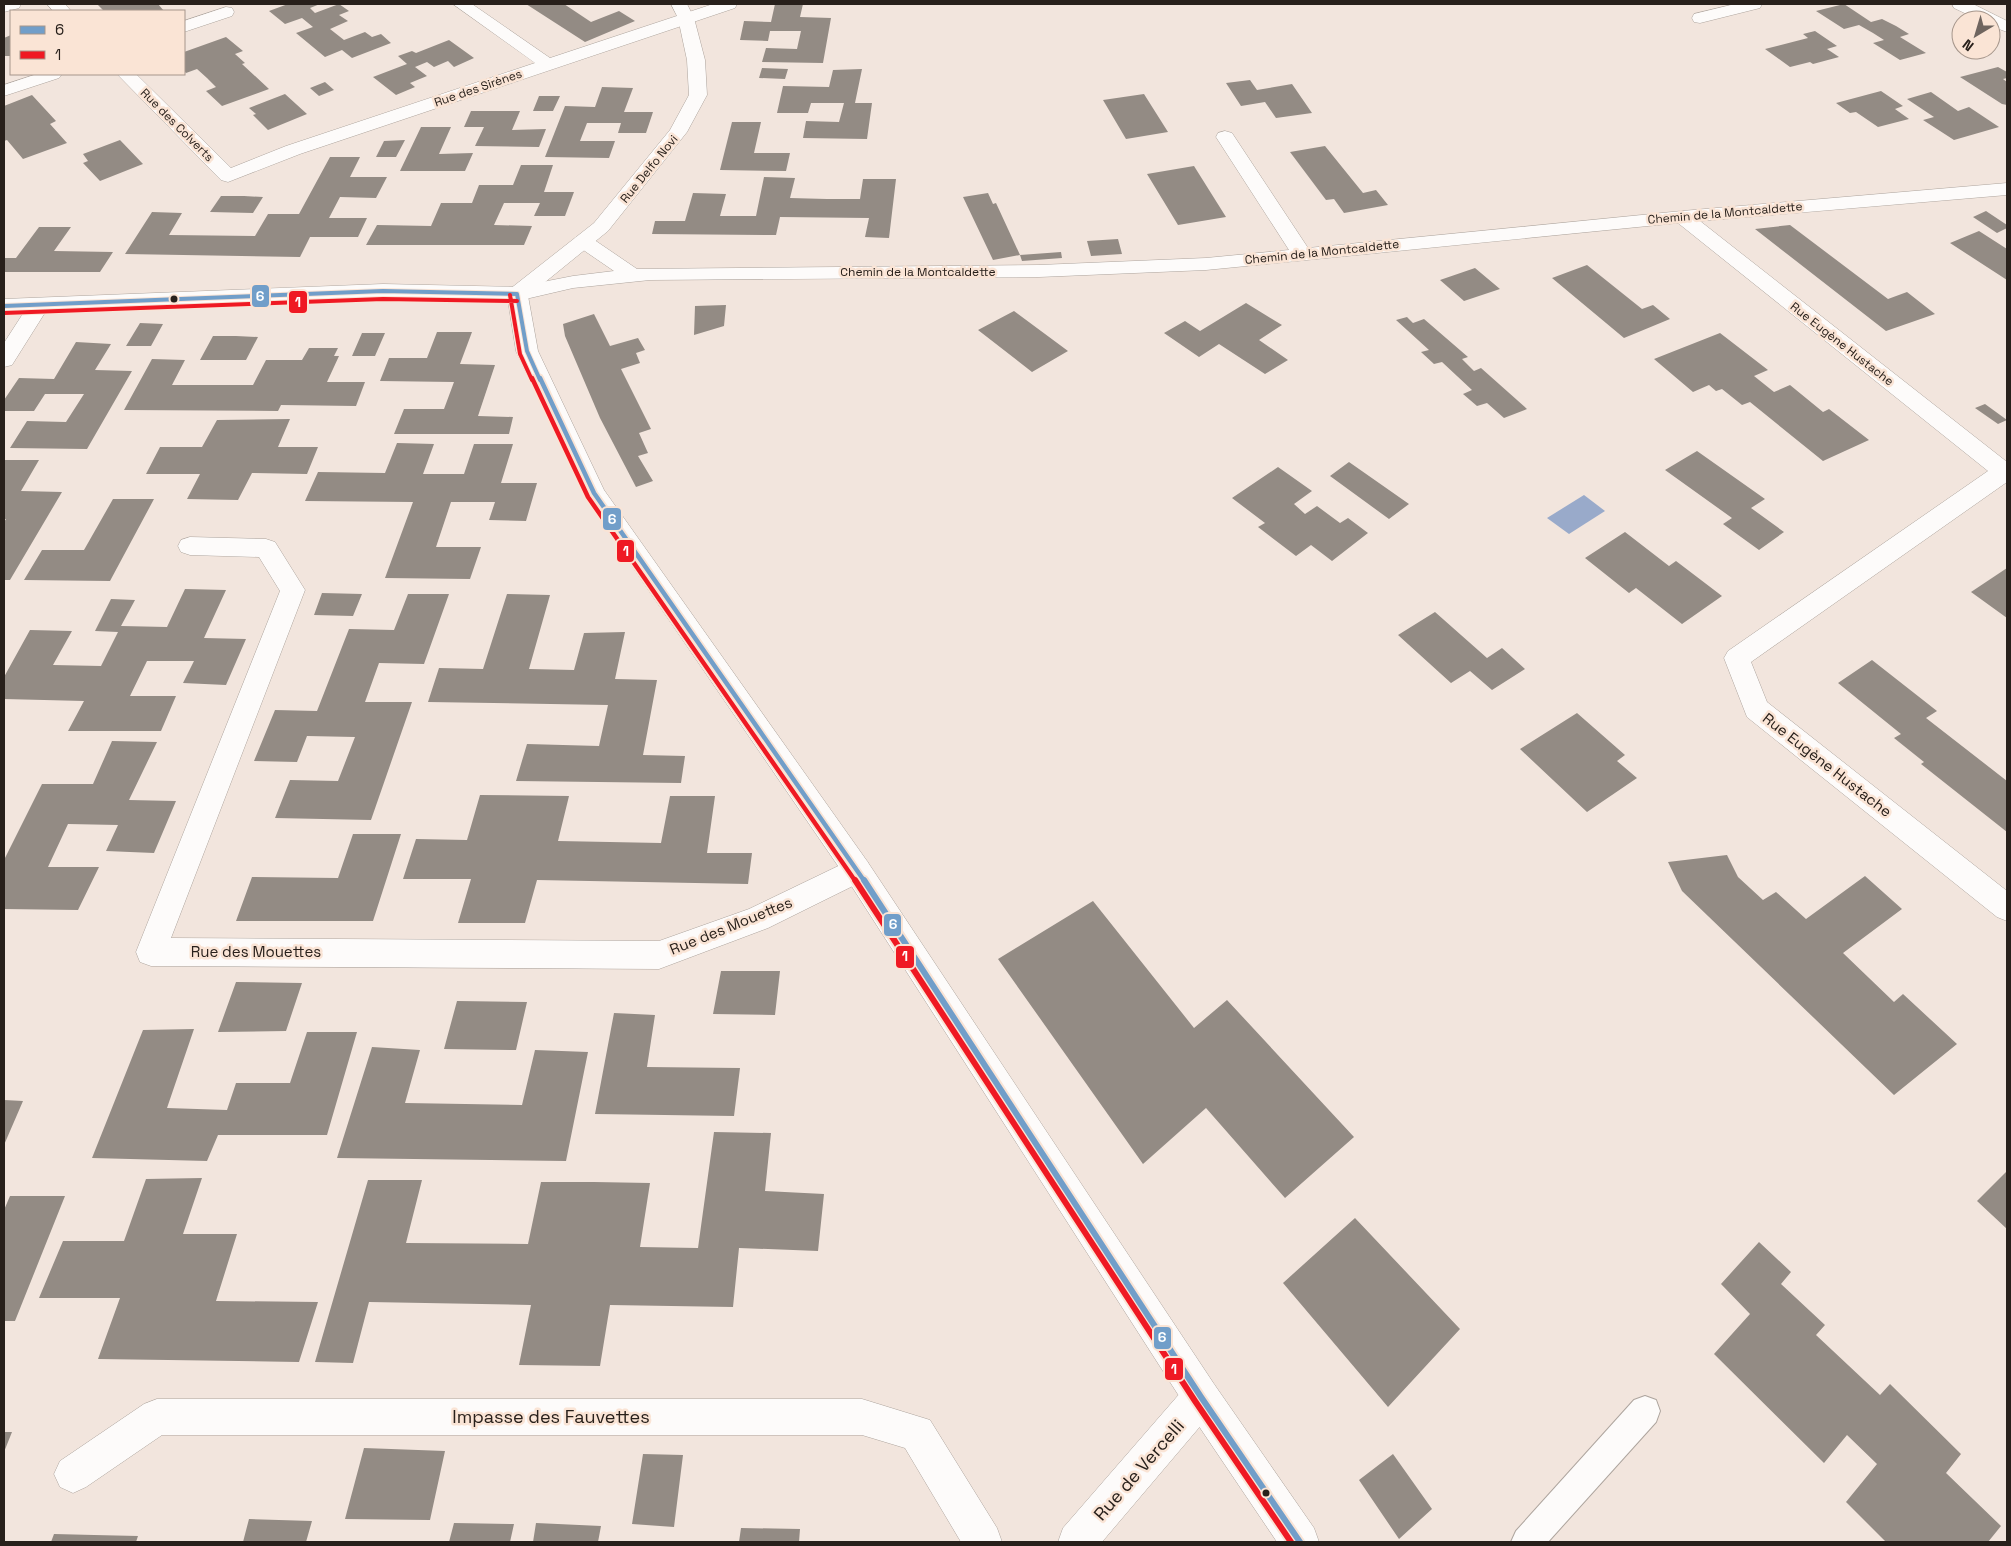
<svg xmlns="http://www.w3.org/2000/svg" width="2011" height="1546" font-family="'Space Grotesk',sans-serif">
	<rect width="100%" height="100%" fill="#f2e5dd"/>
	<path fill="#99aaca" d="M1584,495l21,16 -36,23 -22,-16z"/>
	<path fill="#938b84" d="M97,4h61l6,7h-60z
		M288,4h32l-10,4 5,5 24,-9 10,7 -10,4 9,6 -18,8 14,11 21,-8 7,5 9,-3 10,9 -39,15 -10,-8 -17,7 -29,-24 17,-6 -11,-9 -17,6 -16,-13z
		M526,4h38l27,18 28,-11 16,10 -50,21z
		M775,4h28l-3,13 31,1 -8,45 -61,-1 4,-14 31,1 4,-18h-31l-2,10 -28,-1 4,-19 27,1z
		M1844,4l27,18 11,-3 14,7 13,8 -9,3 26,16 -26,7 -27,-17 11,-3 -11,-7 -14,-8 -15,4 -28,-18z
		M1815,31l22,15 -10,3 12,8 -26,7 -3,-2 -20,5 -25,-18 43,-11 -5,-4z
		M11,35v21h-7v-18z
		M226,37l17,14 -8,3 10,9 -3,1 27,25 -47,17 -16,-15 10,-4 -9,-9 -10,-9 -11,4 -2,-2v-19z
		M449,40l25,18 -20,9 -6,-6 -14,6 -7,-5 -12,5 12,9 -17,7 5,4 -19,8 -23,-18 34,-13 -9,-8 14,-5 4,2z
		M1998,67l9,5v6l-4,1 4,3v23l-5,-1 -42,-27z
		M762,68l26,1 -3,10 -26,-1z
		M862,69l-7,34h17l-5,36 -64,-1 3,-17 33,1 5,-19h-33l-3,10h-31l6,-27 46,1 4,-17z
		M1250,80l7,10 35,-6 20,29 -36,5 -11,-16 -24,4 -15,-23z
		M325,82l9,8 -15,6 -9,-8z
		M602,87l31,1 -9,24h29l-7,21h-28l3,-10h-34l-7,18h35l-6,17 -64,-1 20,-51 30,1z
		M1881,91l22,15 -8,3 14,10 -31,8 -22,-15 -6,1 -14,-10z
		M1931,92l27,19 11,-4 30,20 -45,13 -31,-20 11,-3 -27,-18z
		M285,94l22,20 -39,16 -15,-15 3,-1 -7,-6z
		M1144,94l24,38 -42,7 -23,-39z
		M32,95l24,26 -6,3 17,19 -44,16 -16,-19 -3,1v-35z
		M539,96h21l-7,15h-20z
		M471,111h49l-8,19 34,-1 -7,18 -64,-1 9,-19h-20z
		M732,122h29l-7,31h36l-4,18 -66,-1z
		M421,127h30l-12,27 34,-1 -8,18h-65z
		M120,140l23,24 -43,17 -17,-18 5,-2 -5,-7z
		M405,140l-9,17h-20l8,-16z
		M1325,146l38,47 13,-3 12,15 -44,8 -10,-14 -8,1 -36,-48z
		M330,157h30l-10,20h37l-11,21 -36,-1 -11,21h38l-9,19h-48l-10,20 -175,-3 27,-42 30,1 -13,22 86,1 13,-22h31z
		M521,165h32l-9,27h30l-9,24h-31l6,-13h-36l-10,22 38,1 -8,19h-158l11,-20 54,1 10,-23h31l7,-18h34z
		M1194,166l32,51 -48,8 -31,-51z
		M764,177l31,1 -5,20 37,1h33l3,-20h33l-7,59 -24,-1 4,-19 -89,-1 -4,18 -124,-1 3,-13h30l8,-28 33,1 -6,22h36z
		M988,193l5,11 3,-1 24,52 -27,5 -30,-63z
		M221,196h23l19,1 -10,16 -43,-1z
		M1986,211l21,14v3l-10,5 -24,-16z
		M1790,225l98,74 19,-7 28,22 -49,17 -131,-102z
		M39,227h32l-17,24 59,1 -13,20h-96v-14h12z
		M1979,231l28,18v31l-57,-37z
		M1118,239l4,15 -31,2 -4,-15z
		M1061,252l1,6 -40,3 -2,-6z
		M1587,265l55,44 11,-4 17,14 -46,19 -72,-60z
		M1475,268l25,21 -36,12 -24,-21z
		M1246,303l36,22 -23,15 29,20 -23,14 -46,-30 -20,13 -35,-24 21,-12 15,10z
		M726,305l-2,21 -30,9 1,-29z
		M1014,311l54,40 -36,21 -54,-42z
		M594,314l16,32 28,-8 7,12 -9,3 4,10 -19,6 30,60 -12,4 9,20 -10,3 15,25 -17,6 -36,-69 -35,-82 -2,-12z
		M1407,317l6,6 11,-4 44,38 -6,2 12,12 7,-3 46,41 -23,9 -17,-15 -10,3 -14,-12 9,-4 -30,-28 -8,2 -13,-12 8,-2 -33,-30z
		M140,323l23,1 -12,22h-25z
		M437,332h35l-12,32 35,1 -17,51 35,1 -4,17h-115l10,-25h40l10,-27 -74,-1 9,-23h38z
		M362,333h23l-10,23h-23z
		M1720,333l48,37 -14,6 20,16 16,-7 33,27 6,-3 40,31 -46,21 -73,-59 -8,3 -20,-16 -6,2 -7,-6 -16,7 -39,-33z
		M213,336h23l22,1 -12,23h-46z
		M76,342l35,2 -16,26 37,1 -45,78 -77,-1 17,-27 39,1 18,-28h-39l-11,17h-30v-11l15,-22 35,1z
		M309,348h29l-4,8h5l-12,26h38l-9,24 -75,-1 -3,6 -154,-1 28,-51 33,1 -13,25h81l13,-25h36z
		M1985,404l22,16 -9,4 -23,-16z
		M290,419l-12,28h40l-11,27 -55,-1 -14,27 -51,-1 13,-25h-54l14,-27h42l15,-27z
		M397,443l37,1 -11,30h41l10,-30h39l-12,39h36l-11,38 -37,-1 6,-18h-44l-15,45h45l-11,32 -85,-1 28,-76 -108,-1 13,-29 67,1z
		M1697,451l68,48 -14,9 33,24 -25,18 -36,-26 9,-6 -67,-48z
		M4,460h35l-18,31 41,1 -52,88h-6v-58l2,-3h-2z
		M1349,462l60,42 -20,15 -59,-43z
		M1278,467l34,24 -18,13 11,10 12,-8 23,17 8,-5 20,15 -36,28 -21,-16 -15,11 -38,-29 7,-4 -33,-25z
		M113,499h41l-44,82 -86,-1 18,-30h42z
		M1625,532l44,34 7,-5 46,35 -40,28 -46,-36 -7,5 -44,-35z
		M2007,568v50l-36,-26z
		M185,589l41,1 -22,48 42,1 -20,46 -43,-2 11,-22h-47l-17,35h46l-15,35h-93l16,-30 -80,-2v-22l26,-47 42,1 -19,34 48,1 17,-34 -23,-1 16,-32 24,1 -14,26 46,1z
		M322,593l40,1 -9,22 -39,-1z
		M408,594h41l-25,70 -45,-1 -14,39h47l-41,118 -96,-2 15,-38 48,1 17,-44 -48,-1 -10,26 -43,-1 21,-51 42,1 32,-82 45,1z
		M507,594l43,1 -21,74 45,1 10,-37 41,-1 -10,47 42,1 -14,75 42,1 -4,27 -165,-2 11,-37 72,2 9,-41 -180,-3 11,-34 44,1z
		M1435,612l52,46 15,-10 23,21 -33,21 -22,-19 -19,12 -53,-48z
		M1872,660l65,51 -11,7 81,63v51l-86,-68 3,-2 -30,-24 7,-4 -63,-51z
		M1577,713l48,42 -8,6 20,17 -50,34 -67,-63z
		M112,741l45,1 -28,58 47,1 -22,52 -48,-2 12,-26 -50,-1 -20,43h51l-21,43 -74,-1v-49l38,-76h51z
		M480,795l89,1 -11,45 103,2 9,-47h45l-8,57h45l-4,31 -211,-4 -12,43h-67l13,-44h-68l13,-40 51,1z
		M353,834h48l-28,87h-137l16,-44 86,1z
		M1727,855l11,22 25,23 13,-8 30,27 59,-43 37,33 -59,44 51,49 9,-8 54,50 -63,51 -212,-204 -14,-29z
		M1093,901l101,127 33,-28 127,137 -69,61 -79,-90 -63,56 -145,-205z
		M721,971h59l-5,44 -62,-1z
		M236,982l66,1 -16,48 -68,1z
		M457,1001l70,1 -11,48 -72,-1z
		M614,1013l41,2 -8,52 93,1 -6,48 -139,-2z
		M194,1029l-27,79 60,2 9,-27h54l17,-51h50l-30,103h-109l-11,26 -115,-3 51,-128z
		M372,1047l48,3 -15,53 117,2 13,-55 53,2 -22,109 -229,-3z
		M4,1100l19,1 -19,44z
		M714,1132l57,1 -6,58 59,3 -6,57 -79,-3 -6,59 -123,-2 -10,61 -81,-1 12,-60 -162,-3 -16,61 -38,-1 53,-182h54l-16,63 122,1 13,-62h53l56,1 -10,64 58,1z
		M2007,1171v58l-30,-28z
		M202,1178l-19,56h54l-21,67 102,1 -19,60 -201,-3 22,-61h-81l24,-57h61l22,-62z
		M10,1196h55l-50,125h-11v-111z
		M1355,1218l105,111 -72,78 -105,-124z
		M1759,1242l32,30 -10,12 44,41 -9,10 64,60 10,-11 71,70 -15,19 55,53 -13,16h-102l-40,-40 31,-38 -30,-29 -23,28 -110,-109 36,-40 -29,-30z
		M4,1432h8l-8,20z
		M364,1448l81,3 -15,69 -85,-1z
		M643,1454l40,1 -9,72 -42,-3z
		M1393,1454l39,55 -33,30 -40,-59z
		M249,1519l63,2 -6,21h-63z
		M454,1523l60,1 -4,18h-61z
		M536,1523l65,3 -3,16h-65z
		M741,1528l59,1 -1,13h-60z
		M54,1534l40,1 44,1 -2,6h-85z"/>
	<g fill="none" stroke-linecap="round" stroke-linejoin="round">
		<g stroke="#ada49d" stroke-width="2">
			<path id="service" d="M1645,1396l11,4 4,11 -4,11 -108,120h-37l5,-11 118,-131z"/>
		</g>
		<g stroke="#ada49d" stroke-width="1">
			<path id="minor" d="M47,4h18l6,7h-18z
				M453,4h19l78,54 163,-54h24l-2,4 -435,146 -72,28 -7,-2 -104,-106h19l95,94 55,-22 249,-83z
				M1735,4h27l-2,4 -60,15 -6,-1 -2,-4 2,-4z
				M1952,4h21l34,17v11l-16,-6v-6h-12l-25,-12z
				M226,7l6,1 2,4 -2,4 -48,16v-11z
				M37,74h25l-3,4 -55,18v-11z
				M1225,131l7,2 76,115 374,-37 325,-28v12l-307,26 307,241v20l-256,180 16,40 240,189v30l-10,-4 -250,-200 -23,-59 4,-7 260,-180 -310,-248 -472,47 -167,7 -389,3 -77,8 -56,13 -134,-3 -337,13 -34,54 -8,2v-24l20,-31 -20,1v-14l379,-15 134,3 56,-11 41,-5 -38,-26 -3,-4 3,-4 7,-2 7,2 47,32 402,-4 167,-7 83,-8 -73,-113 2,-4z
				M190,537l76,2 9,3 30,48 -134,348 488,3 90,-32 108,-52 10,4 4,9 -4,9 -99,49 -109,41 -508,-3 -11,-4 -4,-10 144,-361 -21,-34 -69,-2 -9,-3 -3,-6 3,-6z
				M1201,1379l13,5 5,13 -5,13 -112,132h-44l5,-14 125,-144z
				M157,1399h705l68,21 67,108 5,14h-41l-56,-94 -43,-13h-700l-76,52 -13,6 -13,-6 -6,-13 6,-13 84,-57z"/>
		</g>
		<g stroke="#ada49d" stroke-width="1">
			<path id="tertiary" d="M671,4h16l7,14 11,42 2,35 -20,37 -79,99 -80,65 10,55 66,139 263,371 347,523 100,144 5,14h-42l-89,-132 -341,-531 -261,-380 -70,-148 -9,-57 3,-5 84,-66 76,-93 19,-35 -2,-35 -9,-42z"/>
		</g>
		<g stroke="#ada49d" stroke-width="1">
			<path id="secondary" d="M4,4h17l-2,4 -15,4z"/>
		</g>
		<use href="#service" fill="#fdfbfa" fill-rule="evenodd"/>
		<use href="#minor" fill="#fdfbfa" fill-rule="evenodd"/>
		<use href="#tertiary" fill="#fdfbfa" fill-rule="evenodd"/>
		<use href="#secondary" fill="#fdfbfa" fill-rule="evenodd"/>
		<g stroke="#fae4d5" stroke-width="6">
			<path id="bus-1-far2" d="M517,294l10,57 13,29
				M4,306l379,-15 134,3"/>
		</g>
		<g stroke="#fae4d5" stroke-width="8">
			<path id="bus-1-far1" d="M540,378l54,115 271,389"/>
		</g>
		<g stroke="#fae4d5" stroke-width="10">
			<path id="bus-1" d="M864,880l337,517 99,145"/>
		</g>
		<g stroke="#fae4d5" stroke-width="6">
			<path id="bus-2-far2" d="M510,295l10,59 12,26
				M4,313l379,-14 134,2"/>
		</g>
		<g stroke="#fae4d5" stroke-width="8">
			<path id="bus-2-far1" d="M532,378l56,119 268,385"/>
		</g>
		<g stroke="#fae4d5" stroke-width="10">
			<path id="bus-2" d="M855,880l340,521 96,141"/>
		</g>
		<use href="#bus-1-far2" stroke="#719ec9" stroke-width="4"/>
		<use href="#bus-1-far1" stroke="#719ec9" stroke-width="4.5"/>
		<use href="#bus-1" stroke="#719ec9" stroke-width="6"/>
		<use href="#bus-2-far2" stroke="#ef1923" stroke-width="4"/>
		<use href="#bus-2-far1" stroke="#ef1923" stroke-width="4.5"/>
		<use href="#bus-2" stroke="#ef1923" stroke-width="6"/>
	</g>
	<g fill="#28201b" stroke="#fae4d5" stroke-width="2">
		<circle cx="174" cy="299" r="4.5"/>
		<circle cx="1266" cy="1493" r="4.5"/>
	</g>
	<g text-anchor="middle" stroke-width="5" stroke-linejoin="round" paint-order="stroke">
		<g font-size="12" fill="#28201b" stroke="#fae4d5">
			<text transform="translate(478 88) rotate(-19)" y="4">Rue des Sirènes</text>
			<text transform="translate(177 125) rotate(45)" y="4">Rue des Colverts</text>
			<text transform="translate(649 169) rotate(-51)" y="4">Rue Delfo Novi</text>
			<text transform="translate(1725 213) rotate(-5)" y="4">Chemin de la Montcaldette</text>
			<text transform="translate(1322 252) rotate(-6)" y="4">Chemin de la Montcaldette</text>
			<text x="918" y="276">Chemin de la Montcaldette</text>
			<text transform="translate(1842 344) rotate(38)" y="4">Rue Eugène Hustache</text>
		</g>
		<g font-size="15" fill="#28201b" stroke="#fae4d5">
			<text transform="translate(1827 765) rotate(38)" y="5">Rue Eugène Hustache</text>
			<text transform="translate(731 926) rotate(-22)" y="5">Rue des Mouettes</text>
			<text x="256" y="957">Rue des Mouettes</text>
		</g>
		<g font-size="18" fill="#28201b" stroke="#fae4d5">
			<text x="551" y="1423">Impasse des Fauvettes</text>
			<text transform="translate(1139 1470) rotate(-49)" y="6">Rue de Vercelli</text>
		</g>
	</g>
	<g stroke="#fae4d5" stroke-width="2">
		<rect x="251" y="284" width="19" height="24" rx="5" fill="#719ec9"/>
		<rect x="288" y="290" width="20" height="24" rx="5" fill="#ef1923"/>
		<rect x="602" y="507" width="20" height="24" rx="5" fill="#719ec9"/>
		<rect x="616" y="539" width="19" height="24" rx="5" fill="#ef1923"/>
		<rect x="883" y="913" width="19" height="24" rx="5" fill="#719ec9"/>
		<rect x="895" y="945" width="20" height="24" rx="5" fill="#ef1923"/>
		<rect x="1153" y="1326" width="19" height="24" rx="5" fill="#719ec9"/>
		<rect x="1164" y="1357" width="20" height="24" rx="5" fill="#ef1923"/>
	</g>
	<g font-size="14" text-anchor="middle" font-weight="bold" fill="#fff">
		<text x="260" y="301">6</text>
		<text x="298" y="307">1</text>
		<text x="612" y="524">6</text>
		<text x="626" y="556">1</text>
		<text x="893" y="929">6</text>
		<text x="905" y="961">1</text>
		<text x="1162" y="1342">6</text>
		<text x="1174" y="1374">1</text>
	</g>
	<rect width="2011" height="1546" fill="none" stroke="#28201b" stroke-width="10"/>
	<rect x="10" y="10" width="175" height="65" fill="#fae4d5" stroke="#a6968b"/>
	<rect x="20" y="26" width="25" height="8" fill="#719ec9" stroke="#a6968b"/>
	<text x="55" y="35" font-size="15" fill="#28201b">6</text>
	<rect x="20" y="51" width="25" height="8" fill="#ef1923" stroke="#a6968b"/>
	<text x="55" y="60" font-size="15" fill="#28201b">1</text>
	<g transform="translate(1976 35) rotate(218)"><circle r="24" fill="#fae4d5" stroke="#a6968b"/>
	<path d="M0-4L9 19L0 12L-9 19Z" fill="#6f655f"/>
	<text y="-8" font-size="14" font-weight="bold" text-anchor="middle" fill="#28201b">N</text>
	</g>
</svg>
